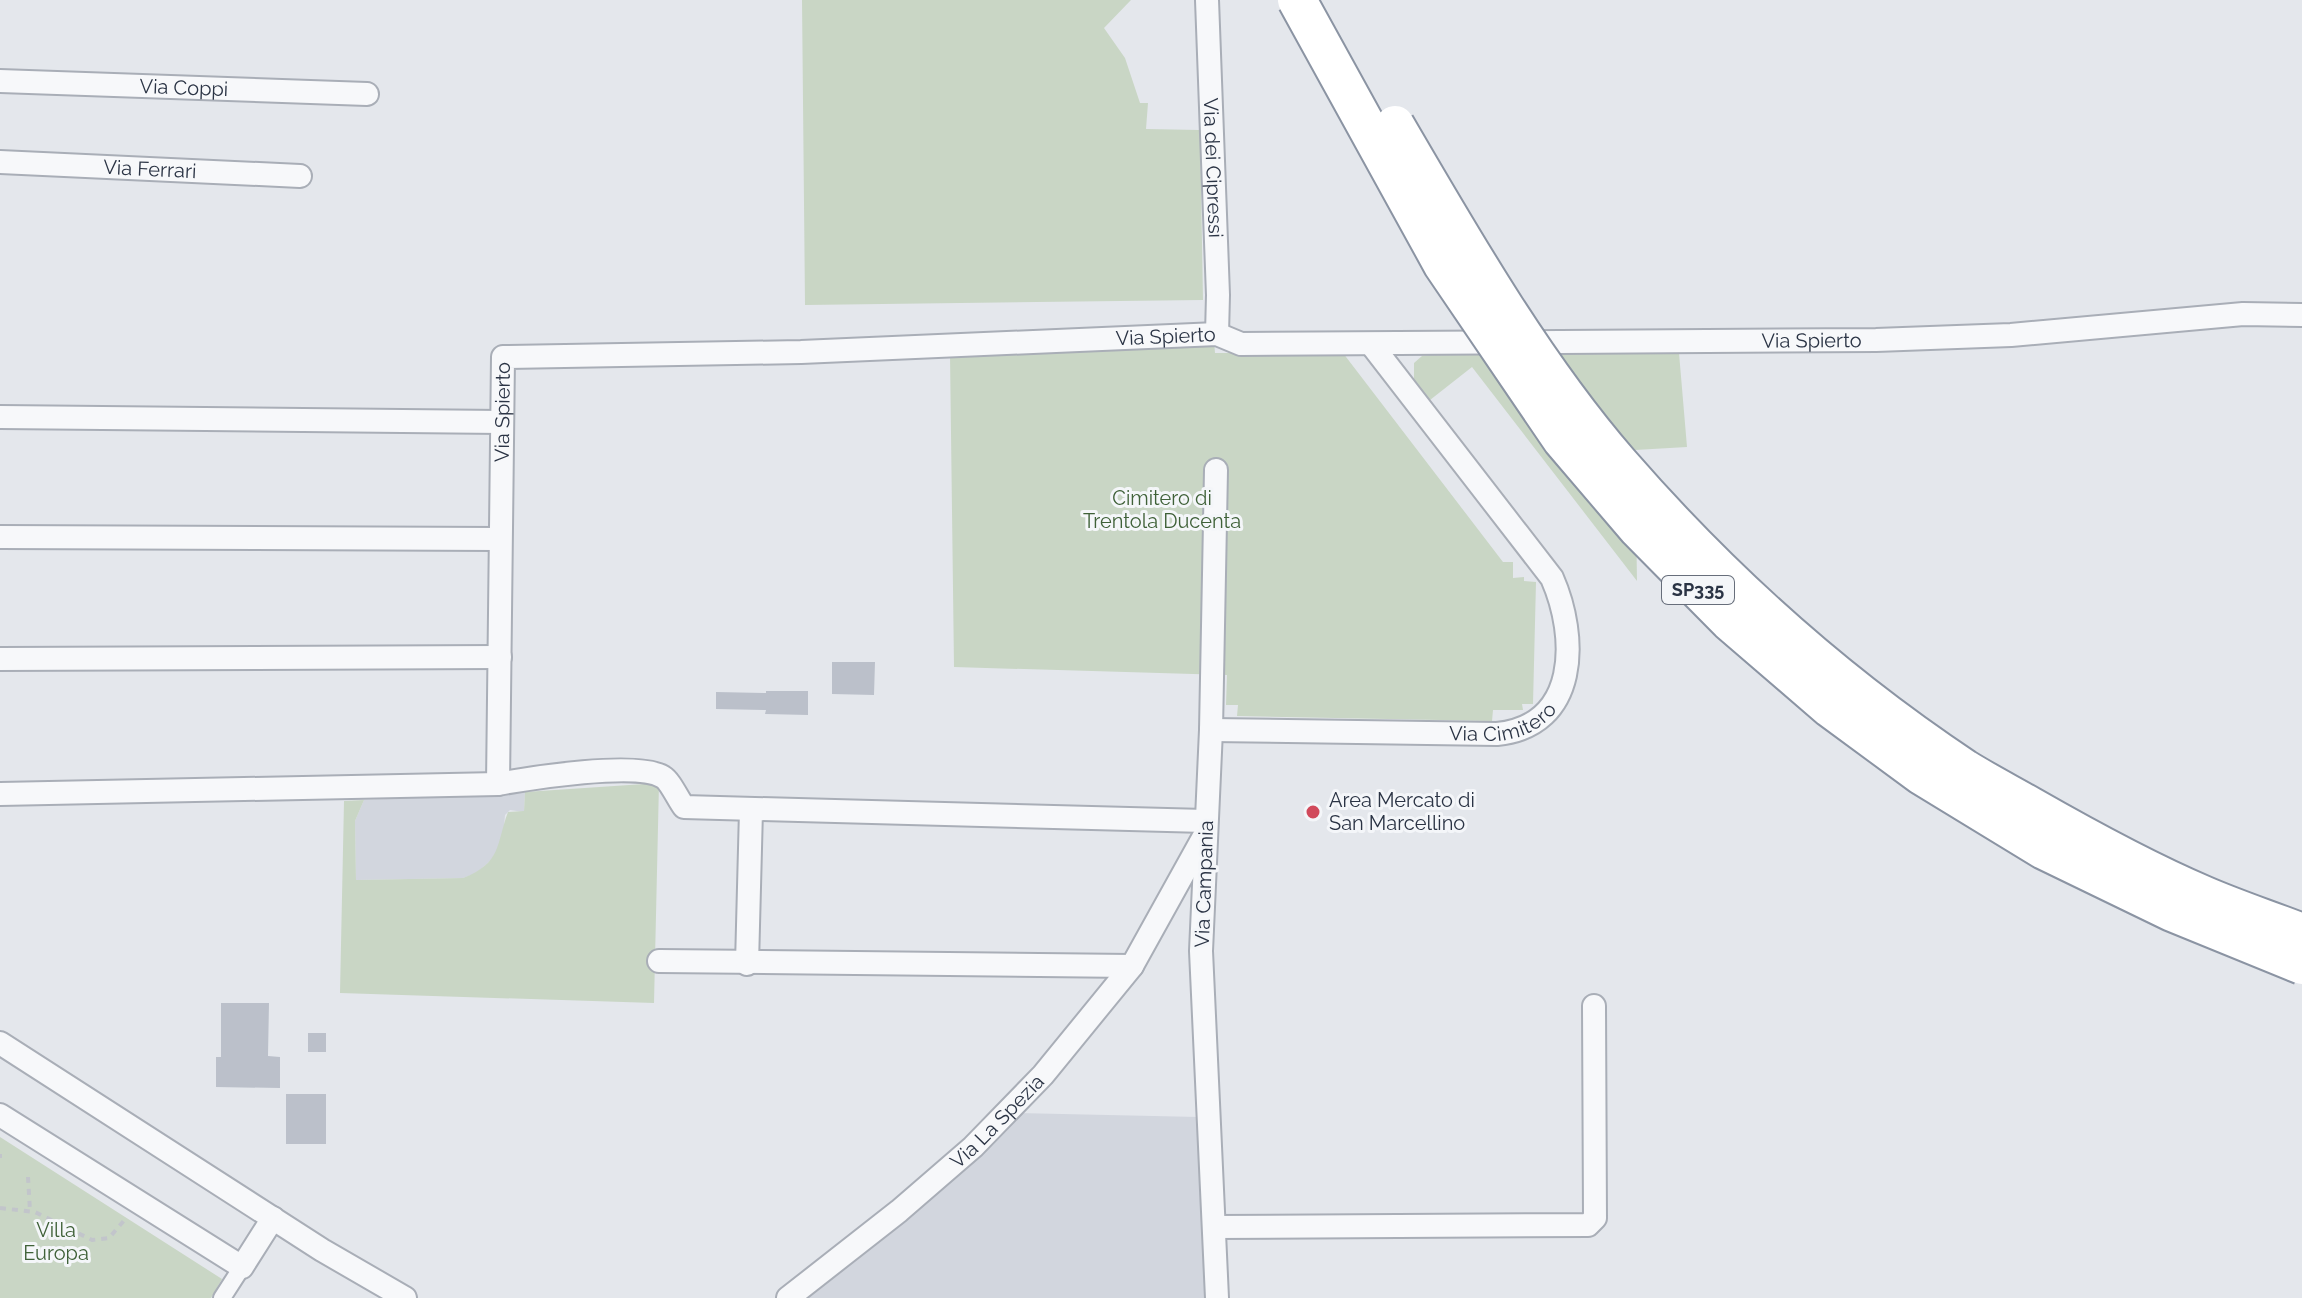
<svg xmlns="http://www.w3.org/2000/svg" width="2302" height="1298" font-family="Raleway,sans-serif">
	<rect width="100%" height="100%" fill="#e4e7ec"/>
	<path fill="#d2d6de" d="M525,792l-1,20 -14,-2 -5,5 -2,21 -9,21 -17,16 -14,5 -107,2 -1,-59 9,-21z
		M1017,1113l182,4 8,181h-405z"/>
	<path fill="#c9d6c5" d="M802,0h329l-27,28 21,30 15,45h8l-2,26 54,1 3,170 -398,5z
		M1214,341l1,12h128l160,209h10v16l11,-1v4l12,1 -3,122h-11l1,6h-30l-1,11 -255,-5 1,-11h-12l1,-30 -273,-8 -4,-313z
		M1453,352l226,1 8,94 -52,3 2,131 -165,-214 -42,33 -16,-21v-16l8,-7z
		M659,783l-5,220 -314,-10 4,-192 20,-1 -9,21 1,59 107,-2c39,-15 33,-34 45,-66l16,-1 1,-19z
		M0,1137l222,142 -11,19h-211z"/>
	<path fill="#bbc0ca" d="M832,662h43l-1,33 -42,-1z
		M766,691h42v24l-43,-1 1,-4 -50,-1v-17l50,1z
		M221,1003h48l-1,53 12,1v31l-64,-1v-30h5z
		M308,1033h18v19h-18z
		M286,1094h40v50h-40z"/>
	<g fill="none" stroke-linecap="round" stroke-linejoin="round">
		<g stroke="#a9aeb7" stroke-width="20">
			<path id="pedestrian" d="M222,1298l20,-31"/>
		</g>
		<g stroke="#a9aeb7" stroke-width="26">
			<g id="minor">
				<path id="s1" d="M1207,0l11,295 -1,39"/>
				<path id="s2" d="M0,81l367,13"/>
				<path id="s3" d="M0,162l300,14"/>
				<path d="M0,417l502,5"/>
				<path d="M1216,470l-5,260 -10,221 16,347"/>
				<path d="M0,537l499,2"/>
				<path d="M0,659l500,-2"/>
				<path id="s4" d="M1211,730l286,4c82,-8 81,-97 55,-156l-181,-234"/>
				<path id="s5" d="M498,784l5,-427 298,-5 416,-18 24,10 635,-4 135,-5 232,-21 59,1"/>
				<path d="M0,794l498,-10c32,-6 140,-23 165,-7 7,4 15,22 21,30l521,14"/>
				<path d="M659,961l473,5"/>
				<path d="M747,964l4,-154"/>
				<path d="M0,1043l322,207 83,48"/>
				<path d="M0,1115l242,152 31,-49"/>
				<path d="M1214,1227l374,-2 7,-7 -1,-212"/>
				<path id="s6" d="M788,1298l111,-87 74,-64 70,-72 89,-109 71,-128"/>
			</g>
		</g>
		<path stroke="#c2c5cb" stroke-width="4" stroke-dasharray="6 6" stroke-linecap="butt" d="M0,1156h2
			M28,1177l2,34
			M0,1208l35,4 57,28 17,-2 18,-21"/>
		<use href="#pedestrian" stroke="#f7f8fa" stroke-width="16"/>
		<use href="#minor" stroke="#f7f8fa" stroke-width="22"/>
		<g stroke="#8b94a3" stroke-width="42" stroke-linecap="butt">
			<path id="trunk-bridge" d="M1297,0l146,265 119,175 76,89 91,92 101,87 91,67 123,75 128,62 130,53
				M1395,125c66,113 138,239 224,338 101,116 218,221 346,306 21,13 44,25 65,37 56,32 114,64 173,89 32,14 66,25 99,38"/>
		</g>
		<use href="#trunk-bridge" stroke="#fff" stroke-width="38"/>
	</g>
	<circle fill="#d1495b" stroke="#f4f6f9" stroke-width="3" cx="1313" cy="812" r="8"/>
	<g text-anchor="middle" stroke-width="6" stroke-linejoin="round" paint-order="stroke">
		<rect fill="#f4f6f9" stroke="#676e7b" stroke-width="2" x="1662" y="576" width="72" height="28" rx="6"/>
		<g font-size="18" font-weight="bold" fill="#2b3445">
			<text x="1698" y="596">SP335</text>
		</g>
		<g font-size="20" fill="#2b3445" stroke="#f4f6f9">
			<text dy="7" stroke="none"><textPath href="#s2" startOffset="184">Via Coppi</textPath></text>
			<text dy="7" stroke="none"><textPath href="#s1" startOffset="168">Via dei Cipressi</textPath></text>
			<text dy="7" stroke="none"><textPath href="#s3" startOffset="150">Via Ferrari</textPath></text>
			<text dy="7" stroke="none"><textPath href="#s5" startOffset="1090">Via Spierto</textPath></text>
			<text dy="7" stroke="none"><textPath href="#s5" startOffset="1738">Via Spierto</textPath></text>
			<text dy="7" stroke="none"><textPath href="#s5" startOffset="372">Via Spierto</textPath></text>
			<text dy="7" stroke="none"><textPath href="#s4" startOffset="294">Via Cimitero</textPath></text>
			<text transform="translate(1204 884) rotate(-88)" y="7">Via Campania</text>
			<text dy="7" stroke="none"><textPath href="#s6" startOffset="274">Via La Spezia</textPath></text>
		</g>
		<g font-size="20" fill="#3f6138" stroke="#f4f6f9">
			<text x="1162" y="505">Cimitero di<tspan x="1162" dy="23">Trentola Ducenta</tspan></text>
			<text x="56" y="1237">Villa<tspan x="56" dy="23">Europa</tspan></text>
		</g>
		<g font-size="20" fill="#2b3445" stroke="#f4f6f9" text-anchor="start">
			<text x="1329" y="807">Area Mercato di<tspan x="1329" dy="23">San Marcellino</tspan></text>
		</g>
	</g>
</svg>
